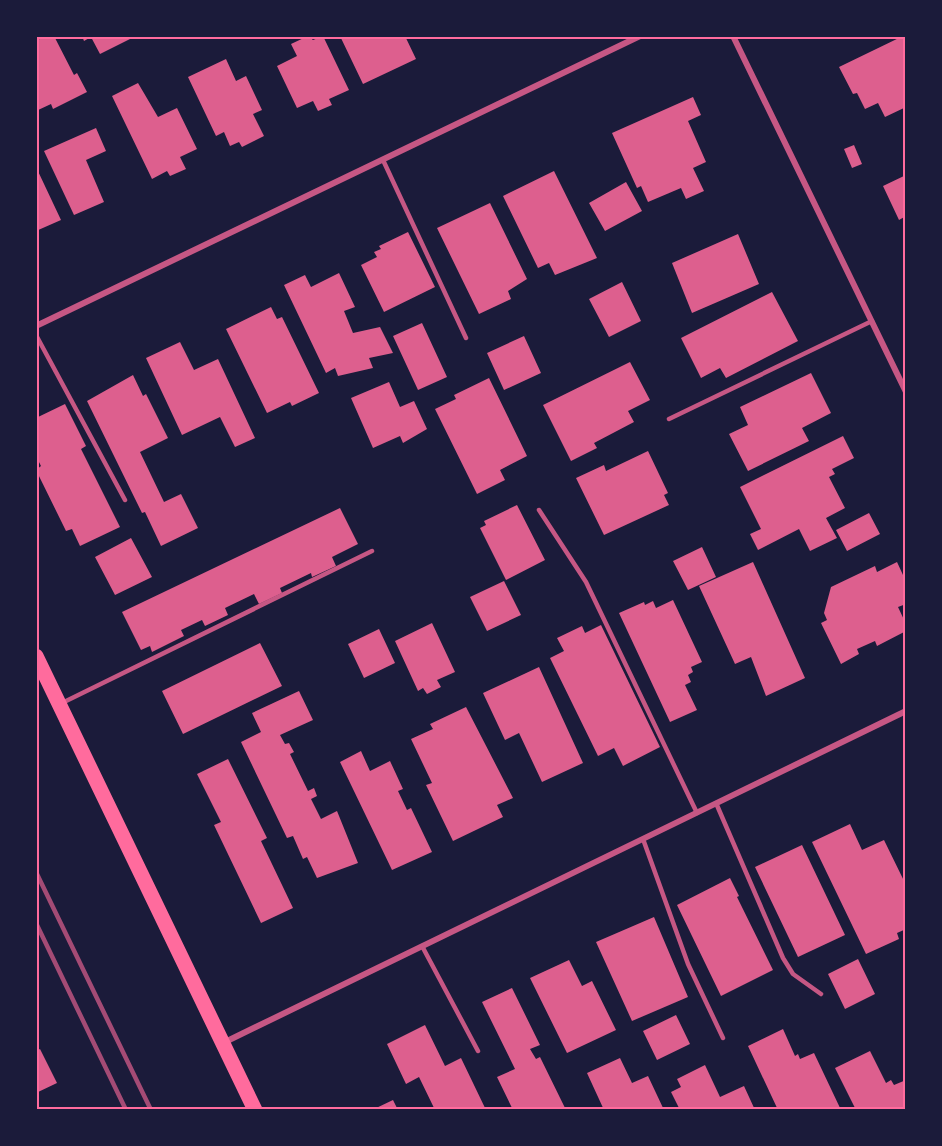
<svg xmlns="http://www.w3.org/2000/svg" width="942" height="1146" font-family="Manrope,sans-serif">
	<rect width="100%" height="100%" fill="#1b1b3a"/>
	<path fill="#dd5f8e" d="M45,36h9l20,39 3,-2 10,19 -34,17 -2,-5 -15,7v-70z
		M82,36h47l1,3 -30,15 -9,-17 -7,4z
		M308,36l5,4 10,-4 26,54 -20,9 3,6 -14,6 -5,-10 -16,7 -20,-42 20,-10 -6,-12z
		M340,36h65l11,23 -53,25z
		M903,36h3v71l-21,10 -7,-14 -13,6 -8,-16 -4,1 -14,-27z
		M226,59l10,22 10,-5 16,34 -9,4 11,22 -22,11 -3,-5 -9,4 -6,-14 -8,4 -28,-59z
		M138,83l20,34 19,-9 20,41 -17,8 6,12 -16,7 -3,-5 -15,8 -40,-83z
		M693,97l8,18 -13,6 18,41 -13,6 11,23 -18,8 -5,-11 -33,14 -7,-16 -4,2 -25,-55z
		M96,128l10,23 -20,9 18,42 -30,13 -30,-64z
		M854,145l8,19 -10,4 -8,-19z
		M36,167l25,53 -25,11z
		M554,171l43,87 -42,17 -6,-12 -11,5 -35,-72z
		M906,175v41l-7,4 -16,-34z
		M626,182l16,29 -37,20 -16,-28z
		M490,203l37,76 -19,12 3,8 -32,15 -42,-86z
		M408,232l27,55 -51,25 -23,-47 16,-8 -3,-5 7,-3 -2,-3z
		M738,234l21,50 -67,29 -20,-50z
		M339,273l16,34 -11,4 9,22 27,-6 13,26 -24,5 4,10 -35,8 -3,-8 -9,5 -42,-88 21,-10 6,12z
		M622,282l19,39 -32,16 -20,-38z
		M772,292l26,49 -72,37 -6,-10 -19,10 -20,-40z
		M271,307l6,12 5,-2 37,76 -27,13 -2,-4 -23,11 -41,-84z
		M422,323l25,54 -29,13 -25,-54z
		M524,336l17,37 -37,17 -17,-37z
		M180,342l14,28 24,-11 37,79 -20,9 -15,-30 -38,18 -36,-77z
		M630,362l20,38 -22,11 6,11 -40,21 3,5 -26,13 -28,-56z
		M811,373l20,40 -29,15 7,13 -61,30 -19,-37 19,-9 -8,-18z
		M133,375l10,21 3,-2 22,44 -28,14 24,50 17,-8 17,34 -37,18 -16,-34 -3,1 -55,-112z
		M489,378l38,78 -27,14 5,10 -28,14 -42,-85 21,-10 -2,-4z
		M389,382l11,25 14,-6 13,28 -24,14 -3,-7 -27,12 -22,-50z
		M65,404l21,42 -5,3 39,78 -40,19 -8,-17 -6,2 -30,-61 5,-4 -5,-10v-38z
		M843,436l11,22 -22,11 3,5 -6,3 16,31 -19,10 11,20 -27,13 -11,-22 -41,21 -8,-16 11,-5 -21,-42z
		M648,451l20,42 -4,2 5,10 -65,30 -28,-57 28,-13 2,6z
		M517,505l28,55 -39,20 -26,-52 6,-3 -2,-4z
		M340,508l18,36 -26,13 4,9 -24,11 -1,-4 -31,15 2,5 -23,11 -5,-10 -29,14 3,7 -23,11 -3,-6 -21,10 3,6 -32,16 -2,-6 -9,4 -19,-38z
		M869,513l11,21 -33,17 -11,-21z
		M131,538l21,39 -37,18 -20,-38z
		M702,547l14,30 -28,13 -15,-29z
		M753,562l52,116 -39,18 -15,-39 -16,7 -36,-78z
		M897,562l6,13 3,-2v31l-8,3 8,17v7l-29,15 -2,-5 -18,8 2,5 -18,10 -20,-41 6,-3 -3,-7 7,-26 44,-21 2,6z
		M504,581l17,34 -34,16 -17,-34z
		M673,600l29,62 -11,5 2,5 -5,3 3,7 -6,3 12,25 -27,12 -51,-109 25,-11 1,3 8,-4 3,7z
		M432,623l23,49 -18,8 4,7 -14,7 -4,-6 -5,3 -23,-50z
		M601,625l59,122 -37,19 -9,-18 -16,8 -48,-98 14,-7 -7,-13 25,-12 3,7z
		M379,629l16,34 -31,15 -16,-34z
		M260,643l22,43 -99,48 -21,-43z
		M539,667l44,96 -41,19 -23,-49 -14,7 -22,-47z
		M299,691l14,29 -33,15 5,9 4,-1 5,9 -4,2 18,37 6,-3 3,8 -6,3 10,20 16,-8 21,52 -41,15 -10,-21 -4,2 -10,-23 -6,2 -46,-96 20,-10 -9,-19z
		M466,707l47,91 -16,7 6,12 -50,24 -27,-56 6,-2 -21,-44 22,-10 -3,-5z
		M361,751l9,20 20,-10 13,28 -5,2 9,19 4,-2 21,44 -40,18 -52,-108z
		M228,759l39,79 -6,3 32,67 -32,15 -47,-98 7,-3 -24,-48z
		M850,824l12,26 22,-10 22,45v44l-9,4 2,6 -33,15 -54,-112z
		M802,845l43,90 -47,22 -43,-90z
		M730,878l9,18 -2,1 36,73 -52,26 -44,-91z
		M654,917l34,80 -56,24 -36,-79z
		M858,959l17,35 -30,15 -17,-35z
		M569,960l13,26 10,-5 24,49 -49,23 -37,-75z
		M512,988l28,57 -10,4 6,10 4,-2 26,53h-53l-16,-33 18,-8 -33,-67z
		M676,1015l14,29 -33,16 -14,-29z
		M425,1025l20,41 16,-8 25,52h-51l-16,-33 -13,7 -19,-40z
		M783,1029l12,27 3,-2 2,5 14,-6 27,57h-63l-30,-64z
		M40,1049l17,34 -21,10v-42z
		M870,1051l16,32 5,-3 3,5 12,-5v30h-50l-21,-42z
		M620,1058l12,25 16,-7 16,34h-60l-17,-37z
		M705,1065l15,32 24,-11 11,24h-75l-9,-18 10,-5 -4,-8z
		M393,1100l5,10h-26z"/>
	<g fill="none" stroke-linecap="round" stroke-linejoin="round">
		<path stroke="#c65784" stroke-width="4.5" d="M383,160l83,178
			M36,335l89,165
			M669,419l203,-98
			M539,510l47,72 111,231
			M62,703l310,-152
			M716,803l67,155 10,16 28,20
			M643,839l45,125 35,74
			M422,946l56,105"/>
		<path stroke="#c65784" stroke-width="6" d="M733,36l173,356
			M36,326l604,-290
			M223,1043l683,-332"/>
		<path stroke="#ff6b9d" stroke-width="15" d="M36,656l219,454"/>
		<path stroke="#a44b75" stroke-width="4.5" d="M36,872l115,238
			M36,923l90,187"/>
	</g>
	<rect width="942" height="1146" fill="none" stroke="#1b1b3a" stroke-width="75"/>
	<rect x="38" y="38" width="866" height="1070" fill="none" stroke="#ff6b9d" stroke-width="2"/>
</svg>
